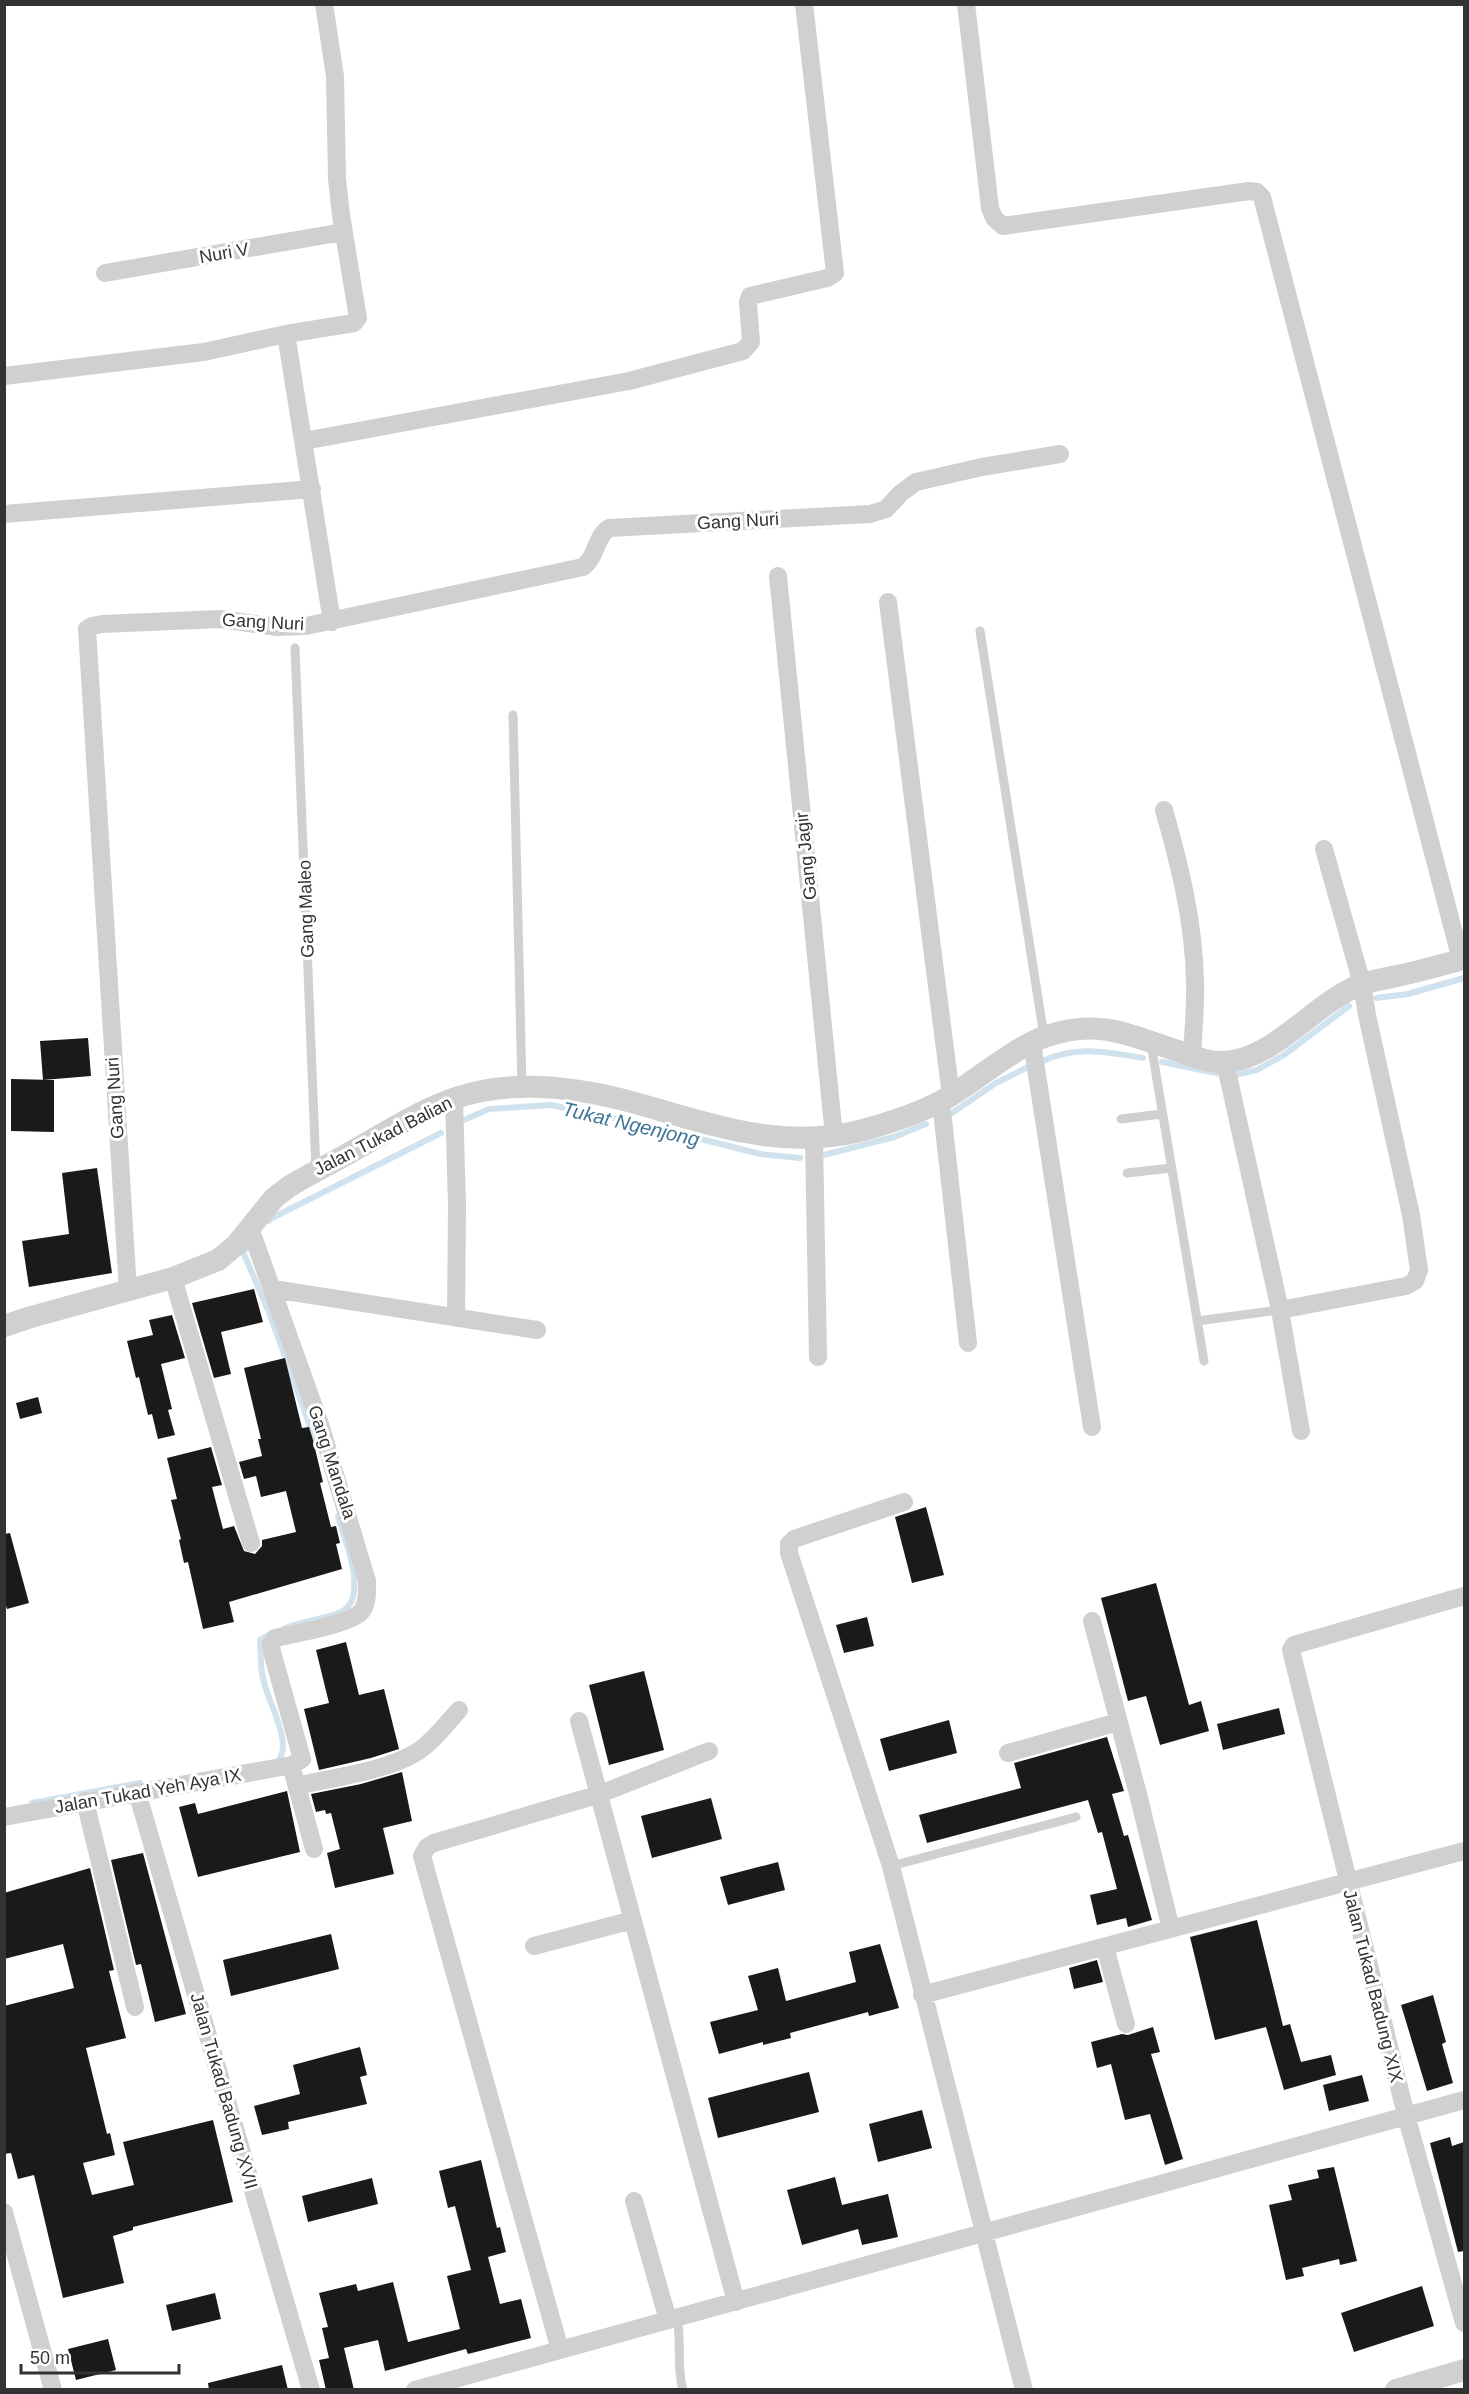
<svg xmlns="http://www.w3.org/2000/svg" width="1469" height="2394" font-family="Helvetica,sans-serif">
	<rect width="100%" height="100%" fill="#fff"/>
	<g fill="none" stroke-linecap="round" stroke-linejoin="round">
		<path stroke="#cfe2ee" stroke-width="6" d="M1376,998l32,-4 56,-16
			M1043,1061c33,-16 65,-9 100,-3
			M1162,1062l59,12
			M1235,1075l22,-5 27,-15 65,-49
			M949,1115l47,-32 32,-16
			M464,1120l25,-11 62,-4 83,17 126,32 40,4
			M824,1155l70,-18 32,-13
			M269,1221l3,-3 169,-85
			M246,1249l-3,3 26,60 48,134
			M283,1629c19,-8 39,-9 58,-17 29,-14 3,-74 -3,-96
			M271,1634l-11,6c1,13 0,26 3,38 3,21 32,67 14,84
			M32,1803l108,-20"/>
	</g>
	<path fill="#1a1a1a" d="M88,1038l3,38 -48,4 -3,-39z
		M11,1079l43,1v52l-43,-1z
		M97,1168l15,105 -83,14 -7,-46 47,-7 -7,-61z
		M254,1289l9,33 -42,10 10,42 -17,4 -22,-75z
		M172,1315l13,43 -24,6 11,45 -4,1 7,25 -17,4 -6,-25 -4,1 -9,-38 -3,1 -9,-37 26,-6 -4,-15z
		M285,1358l17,70 7,-1 4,13 10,42 -3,1 11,44 5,-1 4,17 -4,1 6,25 -113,33 5,20 -31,7 -15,-67 -4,1 -5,-23 2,-1 -10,-39 6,-1 -10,-41 44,-11 11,38 -10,2 11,42 11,-3 10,25 11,3 7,-8v-6l34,-8 -10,-41 -25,6 -5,-21 -12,3 -5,-17 23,-6 -4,-17h3l-17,-71z
		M38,1397l4,16 -22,6 -4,-16z
		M926,1507l18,68 -32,8 -17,-66z
		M10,1533l19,70 -22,6 -3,-9v-66z
		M1156,1583l33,122 12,-4 8,30 -49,14 -14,-49 -18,5 -27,-103z
		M867,1617l7,29 -30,7 -8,-28z
		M346,1642l13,53 25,-6 15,60 -28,9 -52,12 -15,-61 25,-6 -13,-53z
		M644,1671l20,79 -55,15 -20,-80z
		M1279,1708l6,26 -62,16 -6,-26z
		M949,1720l8,33 -68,18 -9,-32z
		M1107,1737l17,54 -12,3 12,42 4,-1 24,85 -24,7 -2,-9 -29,7 -7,-30 27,-6 -15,-57 -4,1 -10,-33 -161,43 -8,-28 102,-27 -7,-25z
		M402,1772l10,49 -29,7 11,46 -59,14 -8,-35 13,-4 -9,-36 -5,1 -1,-4 -9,2 -5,-18 50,-10z
		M287,1791l13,61 -102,25 -19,-70 16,-4 3,11z
		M711,1798l11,41 -70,19 -11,-42z
		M143,1853l43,161 -31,8 -14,-58 -5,1 -25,-105z
		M778,1862l7,28 -57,15 -8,-28z
		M90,1868l24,102 -5,1 17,67 -40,10 21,86 3,-1 5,22 -32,8 9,32 42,-10 -11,-43 90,-22 20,82 -100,25v3l-20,6 11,47 -61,15 -29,-123 -16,4 -7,-26 -7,1v-148l70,-18 -11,-44 -59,15v-66z
		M1257,1920l26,106 7,-2 11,38 30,-7 5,20 -52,15 -18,-63 -51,13 -25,-103z
		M331,1934l8,35 -108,27 -8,-36z
		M880,1944l19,64 -30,8 -1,-4 -78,21 1,5 -28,7v-3l-44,12 -9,-32 48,-12 -10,-34 30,-8 8,33 70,-19 -7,-30z
		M1097,1960l6,22 -29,7 -5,-21z
		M1433,1995l13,47 -4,2 11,39 -26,8 -26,-86z
		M1153,2027l7,25 -9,2 32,105 -18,6 -15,-51 -25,6 -14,-56 -14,4 -6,-26 31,-8 6,1z
		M360,2047l7,28 -7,2 7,27 -79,18 1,7 -27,6 -8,-29 46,-12 -7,-29z
		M809,2072l10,40 -101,26 -10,-40z
		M1362,2075l7,26 -40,10 -6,-26z
		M922,2110l10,38 -54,14 -9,-38z
		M1450,2137l2,9 12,-4v109l-6,1 -28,-109z
		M481,2160l16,68 3,-1 6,25 -18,5 12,47 21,-5 10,39 -63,16 -2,-5 -81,22 -7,-31 -34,8 10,42h-28l-7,-30 10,-2 -7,-30 6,-1 -9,-34 37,-9 2,7 35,-9 15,60 52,-13 -13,-53 24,-6 -16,-64 -7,2 -9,-37z
		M1334,2167l23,94 -17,4 -1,-6 -37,9 2,8 -18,4 -17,-75 23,-5 -4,-15 31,-7 -2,-8z
		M835,2177l7,28 46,-11 10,43 -36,8 -4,-16 -56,16 -15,-55z
		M372,2178l6,26 -70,18 -6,-26z
		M1422,2286l12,40 -80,26 -13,-39z
		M215,2293l6,26 -49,12 -6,-26z
		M108,2339l8,31 -40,10 -8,-31z
		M282,2365l6,25h-79l-1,-7z"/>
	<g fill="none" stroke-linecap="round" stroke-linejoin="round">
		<path stroke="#d0d0d0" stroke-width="9" d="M980,631l64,405
			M295,648l21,522
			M513,715l9,371
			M1151,1044l53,317
			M1121,1119l41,-5
			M1127,1173l44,-5
			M1197,1321l83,-11
			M891,1866l185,-49
			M677,2318c5,24 -1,49 6,72"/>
		<path stroke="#d0d0d0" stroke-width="18" d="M966,4l24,204 4,10 9,8 246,-35 8,1 5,5 199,763
			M105,273l238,-41
			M286,334l46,288
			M4,376l200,-24 82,-18 68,-11 4,-5 -17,-103 -4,-36 -2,-103 -11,-72
			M304,441l325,-60 114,-30 8,-9 -3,-40 2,-6 77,-18 8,-5 -31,-269
			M4,514l308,-25
			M778,576l56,560
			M888,602l63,494
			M1164,810c16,56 30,113 31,172 1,25 -2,50 -3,74
			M1032,1043l60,384
			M1225,1062l55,248 21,121
			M454,1099l3,107 -1,112
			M941,1102l27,241
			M814,1138l4,219
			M173,1278l78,265
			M273,1289l264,41
			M128,1290l-41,-661 5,-3 10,-2 118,-5 57,8 29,-1 277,-59c14,-10 12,-30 26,-39l261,-14 16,-5 15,-16 15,-11 66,-15 78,-13
			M1280,1310l126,-24 9,-5 4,-11 -8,-55 -44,-200 -5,-31 -38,-135
			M904,1502l-110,37 -5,5v9l102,313 133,524
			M1464,1596l-170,49 -3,5 115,465 58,208
			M1092,1621l46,173 33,135
			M579,1721l157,581
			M1008,1753l110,-31
			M294,1776l20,73
			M297,1786c37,-9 87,-14 120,-34 16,-10 29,-28 42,-42
			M137,1792l174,598
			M85,1801l50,206
			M4,1817l288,-52 10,-6 -30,-107 -1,-8 4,-6c18,-4 76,-14 86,-26 7,-9 6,-20 6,-31l-48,-160 -69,-193
			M534,1946l99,-26
			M1105,1947l21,77
			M922,1995l542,-144
			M634,2201l34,119
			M4,2212l49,178
			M560,2350l-138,-494 5,-9 7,-4 166,-49 109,-43
			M415,2390l1049,-290"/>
		<path stroke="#d0d0d0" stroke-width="22" d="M4,1326l27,-9 142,-39 45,-18 18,-15 38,-47 16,-12c20,-12 40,-22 61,-34 42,-23 83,-52 131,-61 51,-10 107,-1 157,13 63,18 125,40 192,32 31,-3 93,-23 119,-40 28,-17 68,-51 97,-60 53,-18 84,0 134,16 14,5 28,11 43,10 50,-2 90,-59 136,-77 12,-5 25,-6 37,-9 23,-5 45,-11 67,-17
			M1396,2390l68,-20"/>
	</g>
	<g text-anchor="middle" stroke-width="6" stroke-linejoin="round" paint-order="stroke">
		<g font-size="18" fill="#333" stroke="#fff">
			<text transform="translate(224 253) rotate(-10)" y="6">Nuri V</text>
			<text transform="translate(738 521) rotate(-3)" y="6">Gang Nuri</text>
			<text transform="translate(263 622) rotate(3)" y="6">Gang Nuri</text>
			<text transform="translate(806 856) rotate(-96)" y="6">Gang Jagir</text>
			<text transform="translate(306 909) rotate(-92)" y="6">Gang Maleo</text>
			<text transform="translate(115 1098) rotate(-94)" y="6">Gang Nuri</text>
			<text transform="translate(383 1136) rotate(-27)" y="6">Jalan Tukad Balian</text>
			<text transform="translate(332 1462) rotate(72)" y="6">Gang Mandala</text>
			<text transform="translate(148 1791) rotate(-10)" y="6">Jalan Tukad Yeh Aya IX</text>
			<text transform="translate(1373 1986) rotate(76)" y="6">Jalan Tukad Badung XIX</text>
			<text transform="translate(224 2091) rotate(74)" y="6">Jalan Tukad Badung XVII</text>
		</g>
		<g font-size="20" font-style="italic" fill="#3f7597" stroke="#fff">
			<text transform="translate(631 1124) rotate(13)" y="7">Tukat Ngenjong</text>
		</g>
	</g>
	<rect width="1469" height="2394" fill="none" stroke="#333333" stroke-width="12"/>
	<path d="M21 2364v9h158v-9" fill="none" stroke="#333333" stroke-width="3"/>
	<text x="30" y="2364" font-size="18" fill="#333333" stroke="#ffffff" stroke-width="4.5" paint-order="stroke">50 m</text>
</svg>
